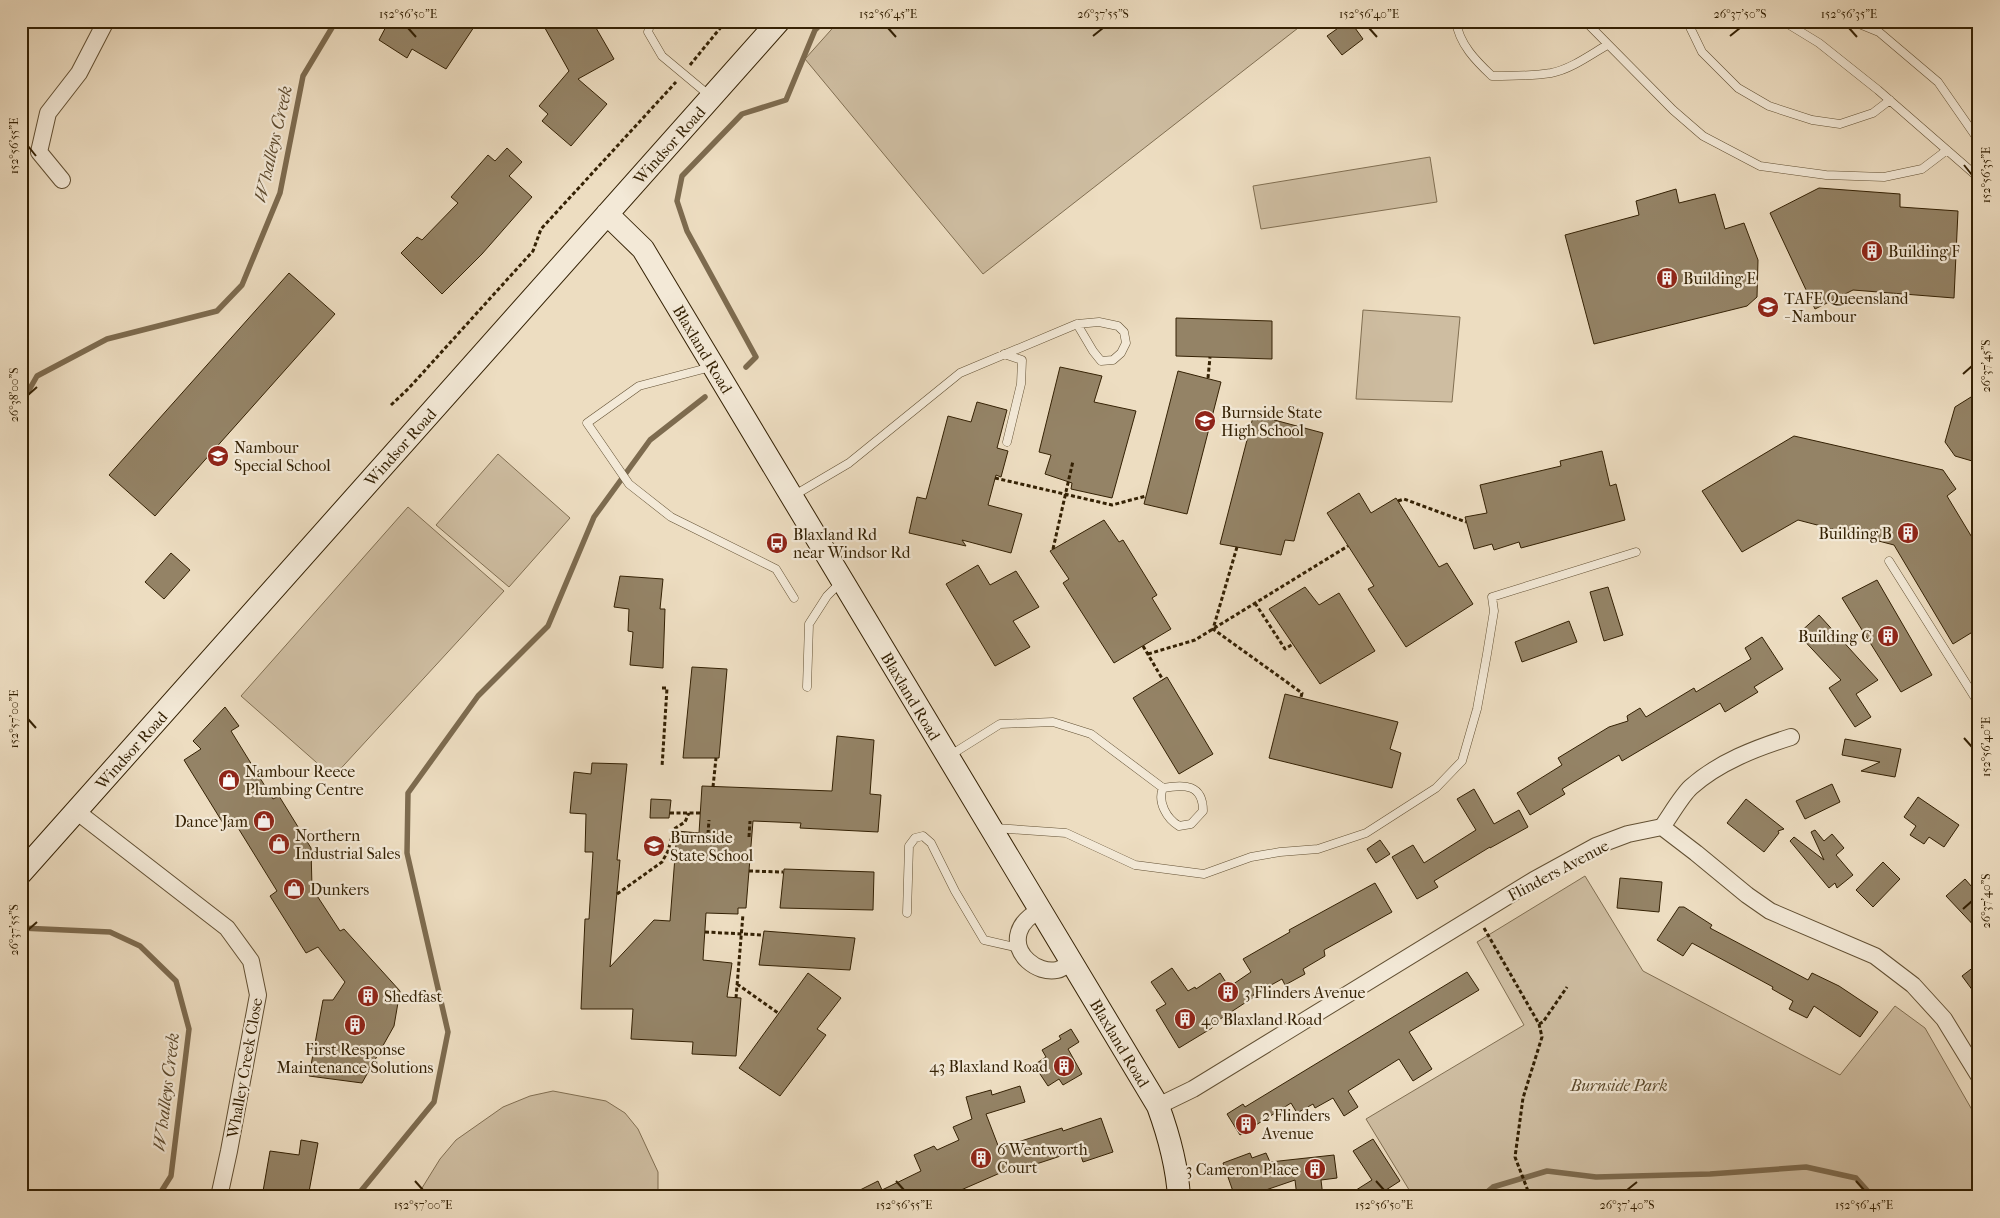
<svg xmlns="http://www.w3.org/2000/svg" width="2000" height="1218" font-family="'IM FELL French Canon',serif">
	<rect width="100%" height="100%" fill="#edddc1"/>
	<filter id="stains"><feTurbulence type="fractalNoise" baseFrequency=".004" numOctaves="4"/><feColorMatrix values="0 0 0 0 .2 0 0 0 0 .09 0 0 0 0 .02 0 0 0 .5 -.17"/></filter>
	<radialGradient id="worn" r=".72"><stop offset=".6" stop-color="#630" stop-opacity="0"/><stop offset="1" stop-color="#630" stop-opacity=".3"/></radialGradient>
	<path fill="#cebda1" stroke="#816f52" d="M839,21h468l-324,253 -178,-215z
		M1430,157l7,45 -176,27 -8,-43z
		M1363,310l97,7 -8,85 -96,-3z
		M498,454l72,64 -61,69 -73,-62z
		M408,507l96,84 -171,186 -92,-81z
		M1585,876l58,95 197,104 55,-69 30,22 54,94v75h-568v-4l-45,-74 158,-94 -47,-83z
		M553,1091l53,10 19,12 13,16 20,43v25h-239l3,-9 18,-29 16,-19 47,-33 27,-11z"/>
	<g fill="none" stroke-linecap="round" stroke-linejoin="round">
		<path stroke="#7d6b4f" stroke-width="5.5" d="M746,367l10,-10 -69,-126 -10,-30 5,-25 60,-62 44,-14 29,-70 9,-9
			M21,404l16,-28 70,-37 110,-28 25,-26 38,-92 23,-117 33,-55
			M21,928l89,4 30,14 36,35 13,48 -18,147 -12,19 -2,2
			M356,1197l78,-95 14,-70 -41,-179 1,-60 70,-97 70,-70 46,-109 56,-77 55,-43
			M1481,1197l12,-10 54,-16 49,6 114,-3 96,-7 50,11 17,19"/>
	</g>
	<path fill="#948366" stroke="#342104" d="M389,21h89l-32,48 -34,-20 -5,9 -28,-18z
		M541,21h51l22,38 -36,20 29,25 -36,42 -29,-25 6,-7 -9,-8 30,-35z
		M1348,21h2l13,18 -21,16 -15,-19z
		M507,148l15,14 -13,14 23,21 -50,57 -40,40 -41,-41 16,-16 5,3 36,-37 -7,-6 37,-42 7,6z
		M1819,188l81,6v13l58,4 -4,87 -101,-8 -38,19 -45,-96z
		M1676,189l3,14 36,-9 10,35 19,-6 14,37 -1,37 -10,9 -153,38 -29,-109 74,-20 -3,-14z
		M289,273l46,41 -180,202 -46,-41z
		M1176,318l96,3v38l-96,-3z
		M1060,367l42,9 -8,26 42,9 -24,87 -41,-9 1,-6 -27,-9 6,-19 -12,-3z
		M1178,371l43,11 -34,132 -43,-10z
		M1979,392v71l-24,-7 -10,-14 10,-35z
		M977,402l30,8 -10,38 11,3 -7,26 -5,-2 -8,30 34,9 -11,39 -49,-13 4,6 -57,-13 8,-36 9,2 22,-83 23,6z
		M1253,417h10l60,16 -29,108 -9,-1 -4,15 -61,-11z
		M1794,436l149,34 13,19 -9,7 32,53v79l-26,16 -59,-99 -96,-25 -56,32 -40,-61z
		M1602,451l8,35 6,-2 9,36 -104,28 -2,-6 -25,8 -2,-6 -18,5 -9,-32 22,-4 -7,-28 81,-19 -1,-5z
		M1359,493l12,20 25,-15 43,69 8,-4 26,41 -67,43 -38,-58 6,-3 -47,-73z
		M1104,520l15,22 4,-2 34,55 -5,3 19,31 -57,34 -51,-80 6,-4 -19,-28z
		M171,553l19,17 -26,29 -19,-17z
		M978,565l12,20 26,-14 23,36 -26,14 17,26 -35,19 -49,-82z
		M620,576l43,3 -3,30h5l-2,59 -33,-3 3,-33 -5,-1 1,-22 -15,-2z
		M1877,580l55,95 -31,17 -59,-94z
		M1305,587l14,18 20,-12 36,58 -55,33 -51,-75z
		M1608,587l15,48 -19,6 -14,-49z
		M1819,615l59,65 -22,14 15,23 -16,10 -26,-39 12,-8 -43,-46z
		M1569,621l8,21 -55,20 -7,-20z
		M1762,637l21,32 -29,18 4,5 -33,20 -5,-9 -98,58 -3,-6 -57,34 3,5 -35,21 -13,-22 45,-28 -4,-7 51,-31 19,-6 -1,-5 13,-8 6,9 48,-29 2,4 55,-33 -6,-11z
		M692,667l35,2 -8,89h-36z
		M1167,677l46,77 -34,20 -46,-76z
		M1285,694l113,28 -8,27 11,4 -9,35 -123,-30z
		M225,707l14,19 -8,5 42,68 6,-3 32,52 1,40 28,43 4,-2 56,62 -6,35 -32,57 -53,-7 14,-76h10l12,-18 -27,-35 -12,6 -36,-57 7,-5 -42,-68 -9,5 -42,-68 17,-11 -8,-8z
		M837,736l37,4 -4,54 11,1 -3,37 -78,-4 1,-5 -48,-2 -7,87h-8v6l-32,-1 -3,47 29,3 -5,34 14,1 -5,58 -44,-2 1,-12 -62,-3 2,-30h-52l4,-90h4l4,-67h-8l1,-38 -16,-1 4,-41 17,2 1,-11 35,1 -10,96h3l-10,107 44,-47 16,1 7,-90 22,2 3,-47 130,5z
		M1845,739l56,10 -6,28 -34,-6 19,-9 -38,-7z
		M1832,784l8,18 -35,17 -9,-18z
		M1474,789l20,35 25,-14 9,17 -38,21v-1l-56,34 4,6 -21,12 -25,-42 21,-12 11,18 52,-33 -19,-31z
		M1918,797l41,28 -15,22 -15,-10 -5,7 -14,-9 6,-9 -12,-9z
		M651,799l20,1 -2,18h-19z
		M1746,799l38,30 -6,2 1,2 -15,19 -37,-29z
		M1815,830l9,11 8,-7 12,14 -8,7 17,20 -16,13 -2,-5 -6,5 -39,-47 4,-4 30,23 -13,-28z
		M1380,840l10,14 -14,9 -9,-14z
		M1883,862l17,17 -27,28 -17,-17z
		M784,869l90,3 -1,38 -93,-2z
		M1620,878l42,4 -3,30 -42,-4z
		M1965,879l14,16v36l-33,-35z
		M1375,883l17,29 -68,38 1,6 -22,13 2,5 -20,11 -3,-6 -29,16 1,2 -43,28 1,3 -33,20 -23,-38 10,-6 -15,-22 21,-14 16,23 7,-4 1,2 24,-16 9,14 22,-15 -8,-13 47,-27 -1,-2z
		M1679,907h5l28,18 -2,3 98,52 4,-7 27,13 39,26 -18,25 -46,-31 -7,12 -18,-9 4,-8 -21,-12 1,-2 -81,-44 -9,13 -26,-16z
		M764,931l91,7 -5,32 -91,-5z
		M1979,963v36l-17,-23z
		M1467,972l12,18 -70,42 23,37 -19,12 -14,-22 -51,32 10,16 -14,9 -11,-18 -18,10 -2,-4 -16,9 -6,-10 -51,32 -13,-21 16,-10 2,3z
		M808,973l33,25 -24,31 9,6 -46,61 -41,-28z
		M1071,1029l8,13 -11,7 14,25 -19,11 -4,-6 -11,7 -14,-21 12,-8 -4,-7 19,-11 -2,-3z
		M1020,1086l5,16 -39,12 13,34 63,-20 1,3 38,-13 12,34 -30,10 -4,-12 -55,18 -1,-5 -78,34h-99l32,-16 4,9 39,-19 -7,-16 20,-9 3,4 22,-10 -6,-13 19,-8 -6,-22 25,-7 1,5z
		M1373,1139l27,42 -25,16h-30l27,-17 -19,-29z
		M301,1140l17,3 -10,54h-46l8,-46 29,4z
		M1250,1153l2,5 14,-5 4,9 64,-7 3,23 -16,2 2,17h-26l-2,-17 -35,12 1,5h-26l-12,-34z"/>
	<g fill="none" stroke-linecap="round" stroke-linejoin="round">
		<g stroke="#625033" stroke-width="9">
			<path id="lane" d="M651,21l-3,11 14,24 48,40
				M1456,21c3,23 20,40 36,55 20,0 40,0 59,-3 20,-4 39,-18 56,-28
				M1585,21l88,89 30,26 57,30 66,9 58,2 38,-8 25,-19
				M1687,21l15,31 36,36 31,18 43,14 28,4 33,-11 17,-13
				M1783,21l36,22 59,47 101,88
				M1852,21l27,11 59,50 41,59
				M1004,354l18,6 -1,24 -14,58
				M711,367l-72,19 -52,37 42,61 42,33 105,52 18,29
				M793,496l56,-33 111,-90 117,-49 22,-2 19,4 6,6 2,11 -5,10 -8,7 -12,1 -8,-10 -16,-27
				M1889,561l90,143
				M807,687l2,-63 18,-28 14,-14
				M949,756l51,-32 53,-2 38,12 72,54c21,-4 40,-4 40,23l-12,13 -12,2c-12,-7 -22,-24 -16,-38
				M995,828l71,5 69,32 69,9 47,-17 29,-5 38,-3 48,-16 70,-45 26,-27 15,-52 10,-55 7,-43 -2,-14 144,-45
				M907,913l2,-67 6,-8 8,-2 8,7 24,48 29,49 35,8"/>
		</g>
		<g stroke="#625033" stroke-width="18">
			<path id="street" d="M62,180l-23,-28 9,-39 31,-40 27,-52
				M76,811l151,117 24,33 7,34 -29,156 -10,46
				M1662,827c8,-11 20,-32 29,-40 28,-25 65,-39 100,-50
				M1040,910c-9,5 -18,12 -21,22 -7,22 18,42 38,38 5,-1 10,-5 14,-8
				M1158,1106l35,-17 341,-209 62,-34 32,-12 34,-7 34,26 51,42 23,16 105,45 38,29 31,34 35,57"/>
		</g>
		<g stroke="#342104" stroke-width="24">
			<path id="secondary" d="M607,214l36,35 515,857c11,30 19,59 21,91
				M21,873l758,-852"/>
		</g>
		<path stroke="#342104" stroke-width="3" stroke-dasharray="4 2.5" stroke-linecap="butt" d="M690,65l36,-44
			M1208,378l2,-21
			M391,405l18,-17 124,-137 8,-22 135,-147
			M995,478l117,27 34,-9
			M1398,501l6,-2 62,23
			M1237,547l-24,82 89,64 -1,4
			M1053,549l20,-88
			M1255,603l30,46 8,-5
			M1143,646l20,34
			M1148,654l47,-14 153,-94
			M662,688h5l-5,79
			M713,787l3,-29
			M670,813h30
			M708,834l1,-14
			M749,837l1,-16
			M749,871l34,1
			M617,894l45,-32 6,-11 6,-22 11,-7 4,-9
			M1484,928l55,96 3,13 -19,61 -8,59 13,34v6
			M705,932l58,3
			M737,984l41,29
			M736,998l7,-84
			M1539,1024l4,-2 24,-35"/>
		<use href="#lane" stroke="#f3e9d7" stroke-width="8"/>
		<use href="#street" stroke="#f3e9d7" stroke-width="16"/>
		<use href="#secondary" stroke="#f3e9d7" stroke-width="22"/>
	</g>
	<path fill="none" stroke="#342104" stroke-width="2" d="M408,28l8,9M888,28l8,9M1369,28l8,9M1849,28l8,9M1093,36l10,-8M1730,36l10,-8M28,146l8,10M1964,165l8,10M1963,374l9,-8M28,395l9,-8M28,719l8,9M1964,738l8,9M1963,909l9,-8M28,930l9,-8M415,1181l8,9M896,1181l8,9M1376,1181l8,9M1856,1181l8,9M1627,1190l10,-8"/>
	<defs>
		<g id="building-disc" transform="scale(1.125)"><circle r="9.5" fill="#8f2418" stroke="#f3e9d7"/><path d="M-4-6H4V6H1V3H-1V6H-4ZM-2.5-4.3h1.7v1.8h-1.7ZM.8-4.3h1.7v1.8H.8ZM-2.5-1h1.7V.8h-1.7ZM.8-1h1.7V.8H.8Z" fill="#fff"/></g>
		<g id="university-disc" transform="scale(1.125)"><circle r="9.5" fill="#8f2418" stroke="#f3e9d7"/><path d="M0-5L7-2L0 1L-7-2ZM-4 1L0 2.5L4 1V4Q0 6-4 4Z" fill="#fff"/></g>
		<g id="school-disc" transform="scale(1.125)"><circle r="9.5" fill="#8f2418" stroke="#f3e9d7"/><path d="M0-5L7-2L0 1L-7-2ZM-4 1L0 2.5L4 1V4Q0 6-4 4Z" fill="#fff"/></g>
		<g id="bus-disc" transform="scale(1.125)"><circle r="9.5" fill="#8f2418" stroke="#f3e9d7"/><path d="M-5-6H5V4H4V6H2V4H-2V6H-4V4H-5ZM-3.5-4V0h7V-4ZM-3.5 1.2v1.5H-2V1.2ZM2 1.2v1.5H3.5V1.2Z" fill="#fff"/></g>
		<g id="shop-disc" transform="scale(1.125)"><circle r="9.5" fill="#8f2418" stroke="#f3e9d7"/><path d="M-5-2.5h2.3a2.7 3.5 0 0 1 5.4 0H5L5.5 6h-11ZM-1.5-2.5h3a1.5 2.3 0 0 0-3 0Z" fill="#fff"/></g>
	</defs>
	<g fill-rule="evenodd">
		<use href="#building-disc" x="1872" y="251"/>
		<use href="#building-disc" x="1667" y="278"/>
		<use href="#university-disc" x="1768" y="307"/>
		<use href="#school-disc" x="1205" y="421"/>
		<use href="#school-disc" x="218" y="456"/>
		<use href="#building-disc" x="1908" y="533"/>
		<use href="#bus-disc" x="777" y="543"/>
		<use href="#building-disc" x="1888" y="636"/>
		<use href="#shop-disc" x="229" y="780"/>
		<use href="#shop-disc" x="264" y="821"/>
		<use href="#shop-disc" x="279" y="844"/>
		<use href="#school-disc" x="654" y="846"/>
		<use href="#shop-disc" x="294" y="889"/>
		<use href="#building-disc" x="1228" y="992"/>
		<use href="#building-disc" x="368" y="996"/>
		<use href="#building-disc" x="1185" y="1019"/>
		<use href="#building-disc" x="355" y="1025"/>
		<use href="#building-disc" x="1064" y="1066"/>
		<use href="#building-disc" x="1246" y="1124"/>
		<use href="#building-disc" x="981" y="1158"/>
		<use href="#building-disc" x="1315" y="1169"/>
	</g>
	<g text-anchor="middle" stroke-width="4.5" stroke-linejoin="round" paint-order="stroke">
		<g font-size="16" fill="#342104" stroke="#f3e9d7">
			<text transform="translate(669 145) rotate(-48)" y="6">Windsor Road</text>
			<text transform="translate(703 349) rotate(59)" y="6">Blaxland Road</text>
			<text transform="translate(400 447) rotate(-48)" y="6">Windsor Road</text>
			<text transform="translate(911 696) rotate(59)" y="6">Blaxland Road</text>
			<text transform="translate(131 750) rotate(-48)" y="6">Windsor Road</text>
			<text transform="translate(1558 870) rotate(-28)" y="6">Flinders Avenue</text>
			<text transform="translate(1120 1043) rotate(59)" y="6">Blaxland Road</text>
			<text transform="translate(244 1068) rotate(-80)" y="6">Whalley Creek Close</text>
		</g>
		<g font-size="16" fill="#342104" stroke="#f3e9d7" text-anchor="start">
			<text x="1888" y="257">Building F</text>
			<text x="1683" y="284">Building E</text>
			<text x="1784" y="304">TAFE Queensland<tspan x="1784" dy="18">- Nambour</tspan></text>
			<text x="1221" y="418">Burnside State<tspan x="1221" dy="18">High School</tspan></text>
			<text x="234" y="453">Nambour<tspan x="234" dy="18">Special School</tspan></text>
			<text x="1892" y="539" text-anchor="end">Building B</text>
			<text x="793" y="540">Blaxland Rd<tspan x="793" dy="18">near Windsor Rd</tspan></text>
			<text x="1872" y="642" text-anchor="end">Building C</text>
			<text x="245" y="777">Nambour Reece<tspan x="245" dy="18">Plumbing Centre</tspan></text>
			<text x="248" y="827" text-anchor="end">Dance Jam</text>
			<text x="295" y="841">Northern<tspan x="295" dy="18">Industrial Sales</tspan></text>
			<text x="670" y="843">Burnside<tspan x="670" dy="18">State School</tspan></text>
			<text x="310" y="895">Dunkers</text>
			<text x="1244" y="998">3 Flinders Avenue</text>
			<text x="384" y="1002">Shedfast</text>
			<text x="1201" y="1025">40 Blaxland Road</text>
			<text x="355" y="1055" text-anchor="middle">First Response<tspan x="355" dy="18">Maintenance Solutions</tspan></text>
			<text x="1048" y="1072" text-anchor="end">43 Blaxland Road</text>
			<text x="1262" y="1121">2 Flinders<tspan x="1262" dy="18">Avenue</tspan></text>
			<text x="997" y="1155">6 Wentworth<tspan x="997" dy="18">Court</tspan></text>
			<text x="1299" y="1175" text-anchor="end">3 Cameron Place</text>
		</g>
		<g font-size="16" font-style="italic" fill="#5a482b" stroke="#f3e9d7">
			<text x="1619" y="1091">Burnside Park</text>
		</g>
		<g font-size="18" font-style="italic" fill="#5f4c30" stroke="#f3e9d7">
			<text transform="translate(273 144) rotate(-77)" y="6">Whalleys Creek</text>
			<text transform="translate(166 1092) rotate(-83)" y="6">Whalleys Creek</text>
		</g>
	</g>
	<rect width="2000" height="1218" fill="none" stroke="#edddc1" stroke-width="55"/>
	<rect x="28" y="28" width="1944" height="1162" fill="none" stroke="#342104" stroke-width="2"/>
	<g font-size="12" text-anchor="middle" fill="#342104">
		<text x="408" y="18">152°56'50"E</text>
		<text x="888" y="18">152°56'45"E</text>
		<text x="1103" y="18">26°37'55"S</text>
		<text x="1369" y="18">152°56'40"E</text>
		<text x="1740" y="18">26°37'50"S</text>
		<text x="1849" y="18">152°56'35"E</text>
		<text transform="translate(14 146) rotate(-90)" y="4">152°56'55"E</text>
		<text transform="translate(1986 175) rotate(-90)" y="4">152°56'35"E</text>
		<text transform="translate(1986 366) rotate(-90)" y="4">26°37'45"S</text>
		<text transform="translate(14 395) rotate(-90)" y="4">26°38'00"S</text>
		<text transform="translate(14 719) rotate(-90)" y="4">152°57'00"E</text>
		<text transform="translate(1986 747) rotate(-90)" y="4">152°56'40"E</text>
		<text transform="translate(1986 901) rotate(-90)" y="4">26°37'40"S</text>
		<text transform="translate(14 930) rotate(-90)" y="4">26°37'55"S</text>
		<text x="423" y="1209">152°57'00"E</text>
		<text x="904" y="1209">152°56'55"E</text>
		<text x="1384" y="1209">152°56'50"E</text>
		<text x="1627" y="1209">26°37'40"S</text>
		<text x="1864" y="1209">152°56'45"E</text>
	</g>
	<rect width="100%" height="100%" filter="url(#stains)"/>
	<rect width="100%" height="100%" fill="url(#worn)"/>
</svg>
